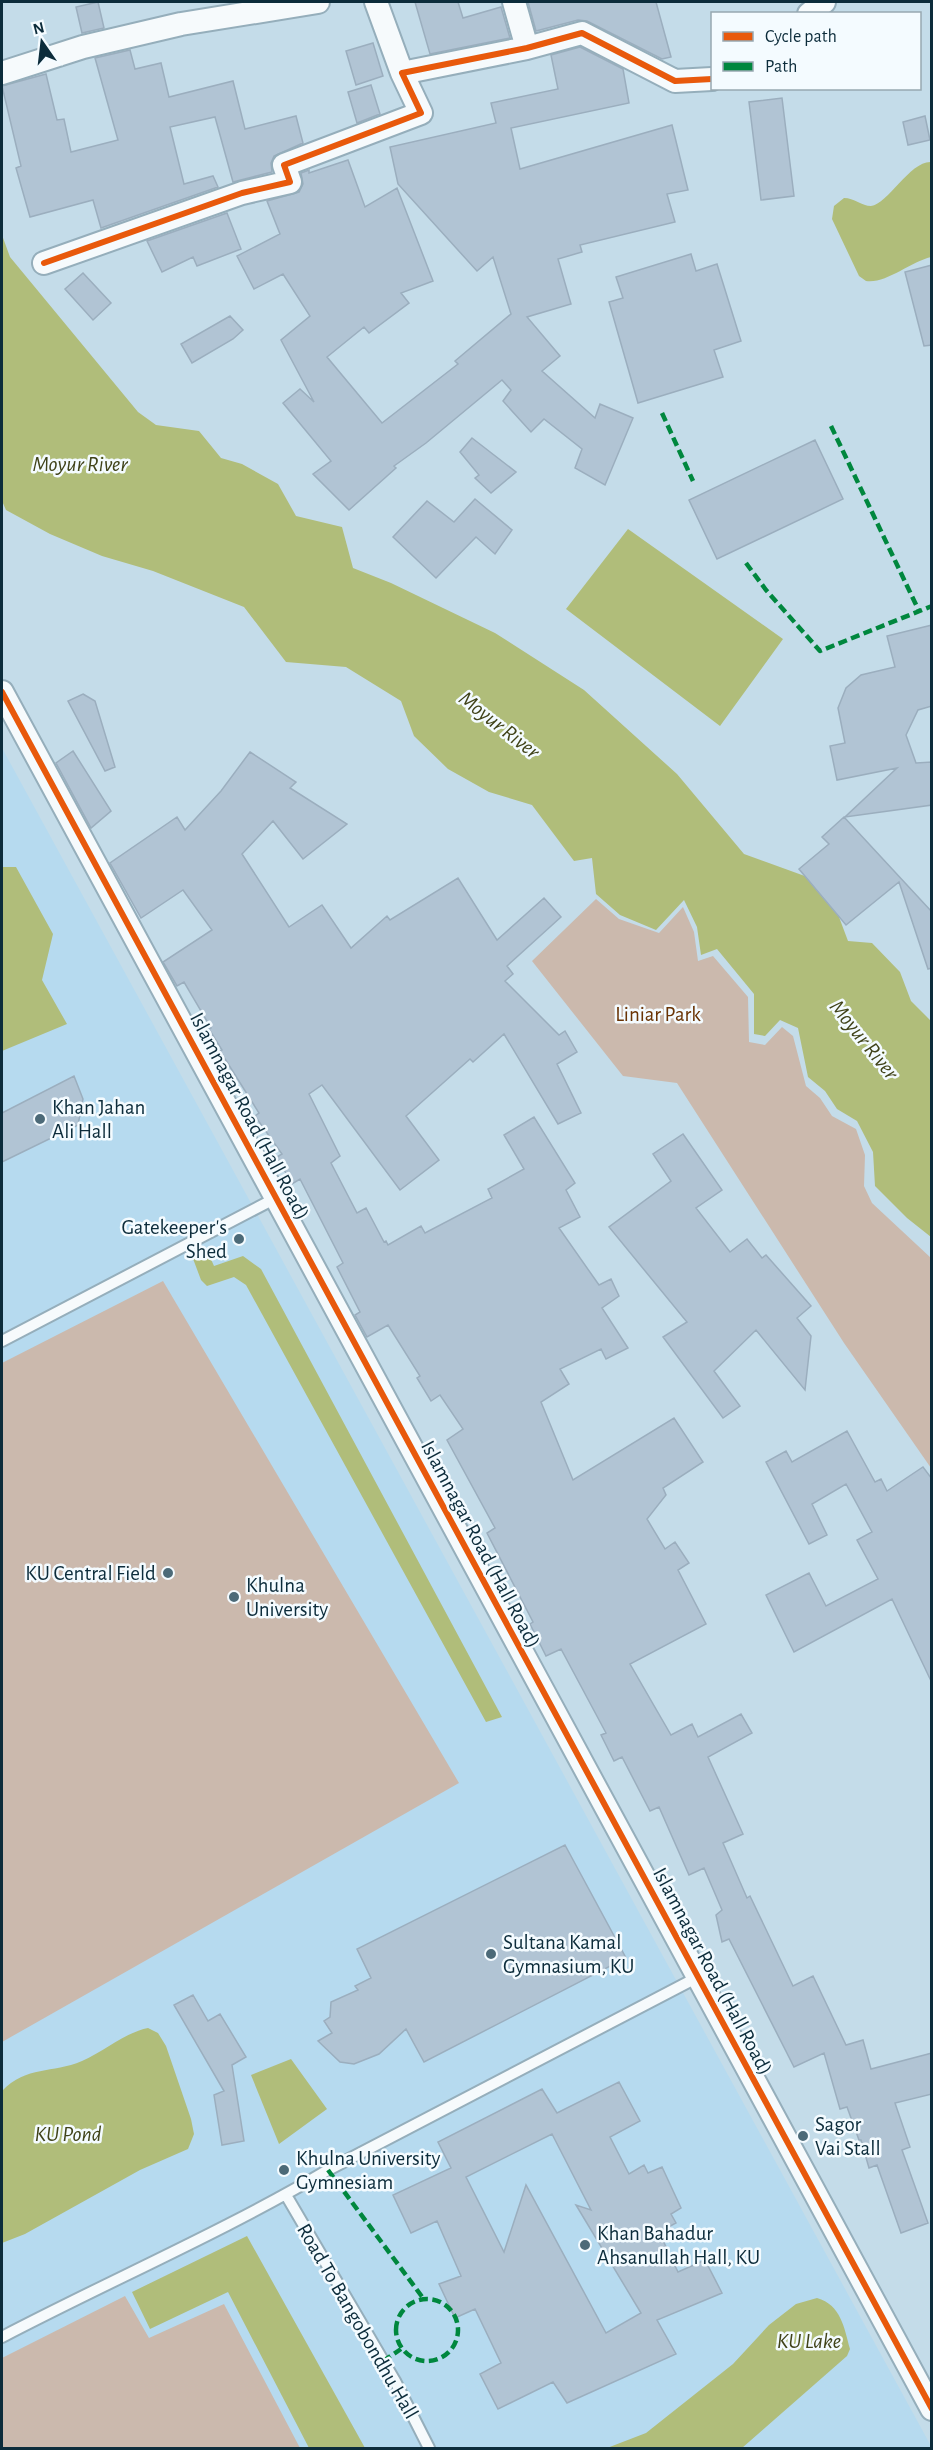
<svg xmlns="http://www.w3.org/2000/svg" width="933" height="2450" font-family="'Alegreya Sans',sans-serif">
	<rect width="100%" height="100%" fill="#c4dce9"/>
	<path fill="#b6daef" d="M2,748l929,1698v2h-929z"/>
	<path fill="#cbb9ad" d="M596,899l23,20 40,14 24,-26 11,25 4,29 15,-5 35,41 1,45 16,3 17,-18 11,9 13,50 14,12 12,18 24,13 9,26 -1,31 8,17 59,55v210l-87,-125 -167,-260 -54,-7 -91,-115z
		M163,1281l296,502 -457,259v-679z
		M125,2296l24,42 75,-34 76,144h-298v-90z"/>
	<path fill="#b0bd7a" d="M931,162v95c-21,5 -45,27 -65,24l-7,-5 -27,-57 2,-13 10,-8c10,0 18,8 27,8 17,-2 39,-45 60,-44z
		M2,235l8,22 128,155 18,13 43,6 22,27 21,6 36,20 18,32 46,11 11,41 38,15 104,50 89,57 93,84 67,80 69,25 23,30 12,32 24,2 28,29 11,29 20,20v216l-24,-19 -32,-32 -2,-34 -16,-31 -20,-12 -12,-18 -17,-14 -10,-49 -18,-8 -15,16 -11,-2v-40l-37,-45 -16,6 -4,-28 -13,-27 -28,30 -36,-15 -24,-21 -4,-36 -18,3 -42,-56 -43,-13 -41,-23 -34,-33 -13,-35 -55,-34 -60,-5 -42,-55 -91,-36 -51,-15 -52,-22 -44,-24 -4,-9z
		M628,529l155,110 -63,87 -154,-117z
		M2,867h14l37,67 -11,46 25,44 -65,27z
		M206,1248l8,18 29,-10 18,13 241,448 -16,5 -240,-437 -12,-8 -27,9 -6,-6 -9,-24z
		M148,2028l10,5 8,13 25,73 3,15 -6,15 -48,21 -115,64 -23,9v-152c25,-26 50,-17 80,-30 23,-10 42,-28 66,-33z
		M291,2059l36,50 -48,35 -28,-69z
		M247,2236l118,212h-56l-81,-156 -78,37 -18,-37z
		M817,2298c24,7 27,29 33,51l-3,7 -105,92h-135l39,-15 87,-69 36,-39 27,-21z"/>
	<path fill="#b1c4d4" stroke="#9baebe" stroke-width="1.5" fill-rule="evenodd" d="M98,2l6,26 -22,5 -6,-26z
		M415,2h43l5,16 38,-11 9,31 -80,16z
		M528,2h128l15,55 -9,2 -75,-38 -9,-1 -42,11z
		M373,43l10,33 -27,9 -10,-34z
		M580,47l43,22 6,34 -118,25 9,41 152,-44 16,65 -21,4 8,28 -95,23 2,7 -24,7 13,45 -44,13 33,39 -18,15 53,47 5,-14 33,14 -28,67 -30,-17 7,-19 -38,-30 -13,13 -28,-31 8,-11 -9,-10 -76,63 -32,23 2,2 -47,42 -36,-36 18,-13 -48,-58 17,-14 14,13 -33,-62 29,-24 -27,-42 -29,15 -17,-33 43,-22 -13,-33 32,-9 4,-8 -2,-11 8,-3v3l39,-13 17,47 32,-19 36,93 -32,12 8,10 -40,30 -5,-6 -37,30 55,66 76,-59 -3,-3 56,-47 -18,-57 -16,14 -79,-87 -8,-37 106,-24 -5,-20 67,-14 -7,-34z
		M130,50l5,19 26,-6 8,34 64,-16 12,48 51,-13 7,27 -29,13 -3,7 1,9 -39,10 -18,-65 -45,10 14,57 29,-8 5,11 -117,41 -8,-28 -63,17 -14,-49 5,-2 -19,-80 44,-12 11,46 7,-1 7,33 47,-12 -23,-82z
		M371,85l9,29 -23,9 -9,-31z
		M782,98l12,98 -33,4 -12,-98z
		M925,116l5,24 -22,5 -5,-23z
		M227,213l14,36 -44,17 -4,-9 -31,15 -15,-31z
		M691,254l5,17 21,-7 24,77 -27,9 9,27 -85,26 -29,-101 14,-4 -7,-21z
		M932,265v80l-8,1 -19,-74z
		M83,273l28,30 -18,17 -28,-31z
		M230,316l13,14 -10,9 -41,24 -11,-19z
		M472,438l44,34 -25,21 -16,-15 4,-3 -19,-23z
		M815,440l28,59 -126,60 -28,-59z
		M475,499l37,31 -17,24 -19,-17 -40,41 -43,-41 34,-36 27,21z
		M932,625v81l-14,4 -12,25 10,28 16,-1v43l-87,12 52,-49 -60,12 -7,-34 15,-3 -7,-35 8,-20 15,-13 34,-8 -8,-31z
		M83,694l12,7 20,66 -10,4 -37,-70z
		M73,751l38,60 -20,17 -35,-65z
		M250,752l46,30 -6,6 57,36 -44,35 -30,-38 -31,33 47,73 33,-22 29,43 36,-32 3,4 68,-42 39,62 47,-42 17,19 -54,49 6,8 -8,7 54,54 6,-4 12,21 -20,12 24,49 -23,11 -54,-90 -31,28 -3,-3 -64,57 33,44 -39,30 -78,-105 -13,9 31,62 -9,7 26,50 9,-5 18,34 2,-1 2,4 33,-19 4,7 67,-35 -4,-9 36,-20 -20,-34 30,-18 41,66 -9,7 14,27 -21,11 40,57 12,-6 8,17 -17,12 26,40 -22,11 -5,-10 -41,20 9,15 -28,18 32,78 101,-62 29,44 -40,26 3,7 -19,24 18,30 10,-7 14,21 -11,7 28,54 -76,40 41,71 21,-11 6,13 43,-23 11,19 -44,24 35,77 -20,9 24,55 3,-2 43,90 20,-10 33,69 17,-5 8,29 61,-16v41l-37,9 15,44 -8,3 26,73 -27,10 -24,-68 -8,3 -8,-28h-2l-12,-33 -7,2 -16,-56 -30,14 -65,-128 -7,3 -6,-27 6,-5 -18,-42 -15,7 -30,-68 -9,4 -28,-54 -8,4 -13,-26 5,-2 -45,-84 -15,7 -16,-32 3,-2 -46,-89 8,-5 -48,-88 16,-11 -23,-34 -9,6 -14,-23 3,-2 -32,-51 -21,12 -12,-22 5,-3 -23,-45 6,-4 -43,-84 -8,5 -15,-27 5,-3 -27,-38 4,-3 -39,-62 2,-1 -13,-21 2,-1 -27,-46 -7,4 -14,-24 49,-32 -29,-40 -42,28 -31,-55 67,-46 8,13 36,-39z
		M844,817l88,95v56l-4,1 -29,-87 -53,43 -47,-56 30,-25 -7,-7z
		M74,1076l9,23 -5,26 -76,37v-49z
		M683,1134l39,56 -26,18 34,44 17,-13 15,19 4,-3 45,51 -14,12 14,18 -6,54 -49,-60 -42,41 26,35 -17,12 -60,-81 24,-15 -78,-95 62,-46 -18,-27z
		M847,1431l28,51 6,-3 6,12 36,-24 9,12v204l-40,-84 -98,53 -28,-57 43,-22 17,33 52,-27 -21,-39 15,-8 -26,-48 -34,20 15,31 -18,9 -43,-82 20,-11 6,11z
		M565,1845l61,113 -202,104 -18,-33 -27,25 -25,10 -14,-2 -22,-21 14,-8 -8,-12 6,-4 1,-15 27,-12 -3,-4 16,-8 -14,-29z
		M193,1995l15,26 12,-7 26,43 -14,8 12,76 -22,4 -8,-50 10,-4 -50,-86z
		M619,2082l21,39 -30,16 19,37 15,-9 4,8 14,-6 19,41 -10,6 5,9 -17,9 19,40 27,-12 17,33 -65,27 19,34 -109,49 -14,-21 -55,27 -18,-35 21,-11 -26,-54 -20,9 -16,-34 22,-8 -24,-55 -26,12 -18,-38 58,-27 -13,-26 104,-53 15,24zM552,2134l39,76 -15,-5 65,108 -35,20 -80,-148 -22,67 -38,-75z"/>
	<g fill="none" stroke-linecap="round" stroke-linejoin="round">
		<g stroke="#95aebb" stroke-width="14">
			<path id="lane" d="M2,1341l274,-143
				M286,2195l109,186 34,67
				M2,2337c107,-56 221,-105 326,-167l370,-193"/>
		</g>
		<g stroke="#95aebb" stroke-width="26">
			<path id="street" d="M376,2l26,71
				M514,2l13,46
				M809,14l15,-12
				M2,73l81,-26 98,-23 137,-22
				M44,263l198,-70 48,-11 -6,-17 137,-52 -19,-40 125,-25 55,-15 93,48 37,-2
				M2,692l930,1717"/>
		</g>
		<use href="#lane" stroke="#f6fafc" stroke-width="10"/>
		<use href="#street" stroke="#f6fafc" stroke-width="22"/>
		<path stroke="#00873e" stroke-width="4.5" stroke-dasharray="9 4.5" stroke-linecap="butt" d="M662,413l31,68
			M831,426l88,185
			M746,563l20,27 54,61 112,-45
			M328,2170l95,128
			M396 2330a31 31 0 1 1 62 0a31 31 0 1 1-62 0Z
			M383,2361l18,-12"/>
		<g stroke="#f4fbff" stroke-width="10">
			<path id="cycleway" d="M44,263l198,-70 48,-11 -6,-17 137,-52 -19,-40 125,-25 55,-15 93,48 37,-2
				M2,692l930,1717"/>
		</g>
		<use href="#cycleway" stroke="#e8590c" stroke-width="6"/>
	</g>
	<g fill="#4c6a78" stroke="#f4fbff" stroke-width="2">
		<circle cx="40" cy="1119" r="6"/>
		<circle cx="239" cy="1239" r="6"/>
		<circle cx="168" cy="1573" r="6"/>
		<circle cx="234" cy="1597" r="6"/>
		<circle cx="491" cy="1954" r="6"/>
		<circle cx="803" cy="2136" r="6"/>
		<circle cx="284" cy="2170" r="6"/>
		<circle cx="585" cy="2245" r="6"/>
	</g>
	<g text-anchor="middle" stroke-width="5" stroke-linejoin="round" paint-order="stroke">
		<g font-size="21" fill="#693304" stroke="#f4fbff">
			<text x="658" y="1021">Liniar Park</text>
		</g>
		<g font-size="21" fill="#0c2c3b" stroke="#f4fbff" text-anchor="start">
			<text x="52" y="1114">Khan Jahan<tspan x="52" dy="24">Ali Hall</tspan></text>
			<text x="227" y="1234" text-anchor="end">Gatekeeper's<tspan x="227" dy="24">Shed</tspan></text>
			<text x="156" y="1580" text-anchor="end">KU Central Field</text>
			<text x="246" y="1592">Khulna<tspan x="246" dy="24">University</tspan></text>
			<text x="503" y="1949">Sultana Kamal<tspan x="503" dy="24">Gymnasium, KU</tspan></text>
			<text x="815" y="2131">Sagor<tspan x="815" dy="24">Vai Stall</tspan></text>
			<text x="296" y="2165">Khulna University<tspan x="296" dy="24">Gymnesiam</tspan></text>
			<text x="597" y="2240">Khan Bahadur<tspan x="597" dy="24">Ahsanullah Hall, KU</tspan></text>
		</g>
		<g font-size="21" fill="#0c2c3b" stroke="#f4fbff">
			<text transform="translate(250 1116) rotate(62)" y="7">Islamnagar Road (Hall Road)</text>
			<text transform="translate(481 1544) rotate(62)" y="7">Islamnagar Road (Hall Road)</text>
			<text transform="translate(713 1971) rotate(62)" y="7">Islamnagar Road (Hall Road)</text>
			<text transform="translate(358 2321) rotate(60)" y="7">Road To Bangobondhu Hall</text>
		</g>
		<g font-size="22" font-style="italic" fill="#404319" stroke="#f4fbff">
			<text x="80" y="471">Moyur River</text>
			<text transform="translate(500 724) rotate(38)" y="8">Moyur River</text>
			<text transform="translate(865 1039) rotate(51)" y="8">Moyur River</text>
			<text x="68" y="2141">KU Pond</text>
			<text x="809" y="2348">KU Lake</text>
		</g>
	</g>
	<rect width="933" height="2450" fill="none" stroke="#0c2c3b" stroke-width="6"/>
	<rect x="711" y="12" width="210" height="78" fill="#f4fbff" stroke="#97a8b1" stroke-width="1.5"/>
	<rect x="723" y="32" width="30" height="9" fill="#e8590c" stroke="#97a8b1" stroke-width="1.5"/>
	<text x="765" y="42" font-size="18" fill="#0c2c3b">Cycle path</text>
	<rect x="723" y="62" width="30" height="9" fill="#00873e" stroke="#97a8b1" stroke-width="1.5"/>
	<text x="765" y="72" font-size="18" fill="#0c2c3b">Path</text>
	<g transform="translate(42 42) rotate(346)" stroke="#f4fbff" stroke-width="4.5" paint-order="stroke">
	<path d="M0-4.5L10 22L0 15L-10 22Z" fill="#0c2c3b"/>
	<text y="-9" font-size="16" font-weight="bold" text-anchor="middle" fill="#0c2c3b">N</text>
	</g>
</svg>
